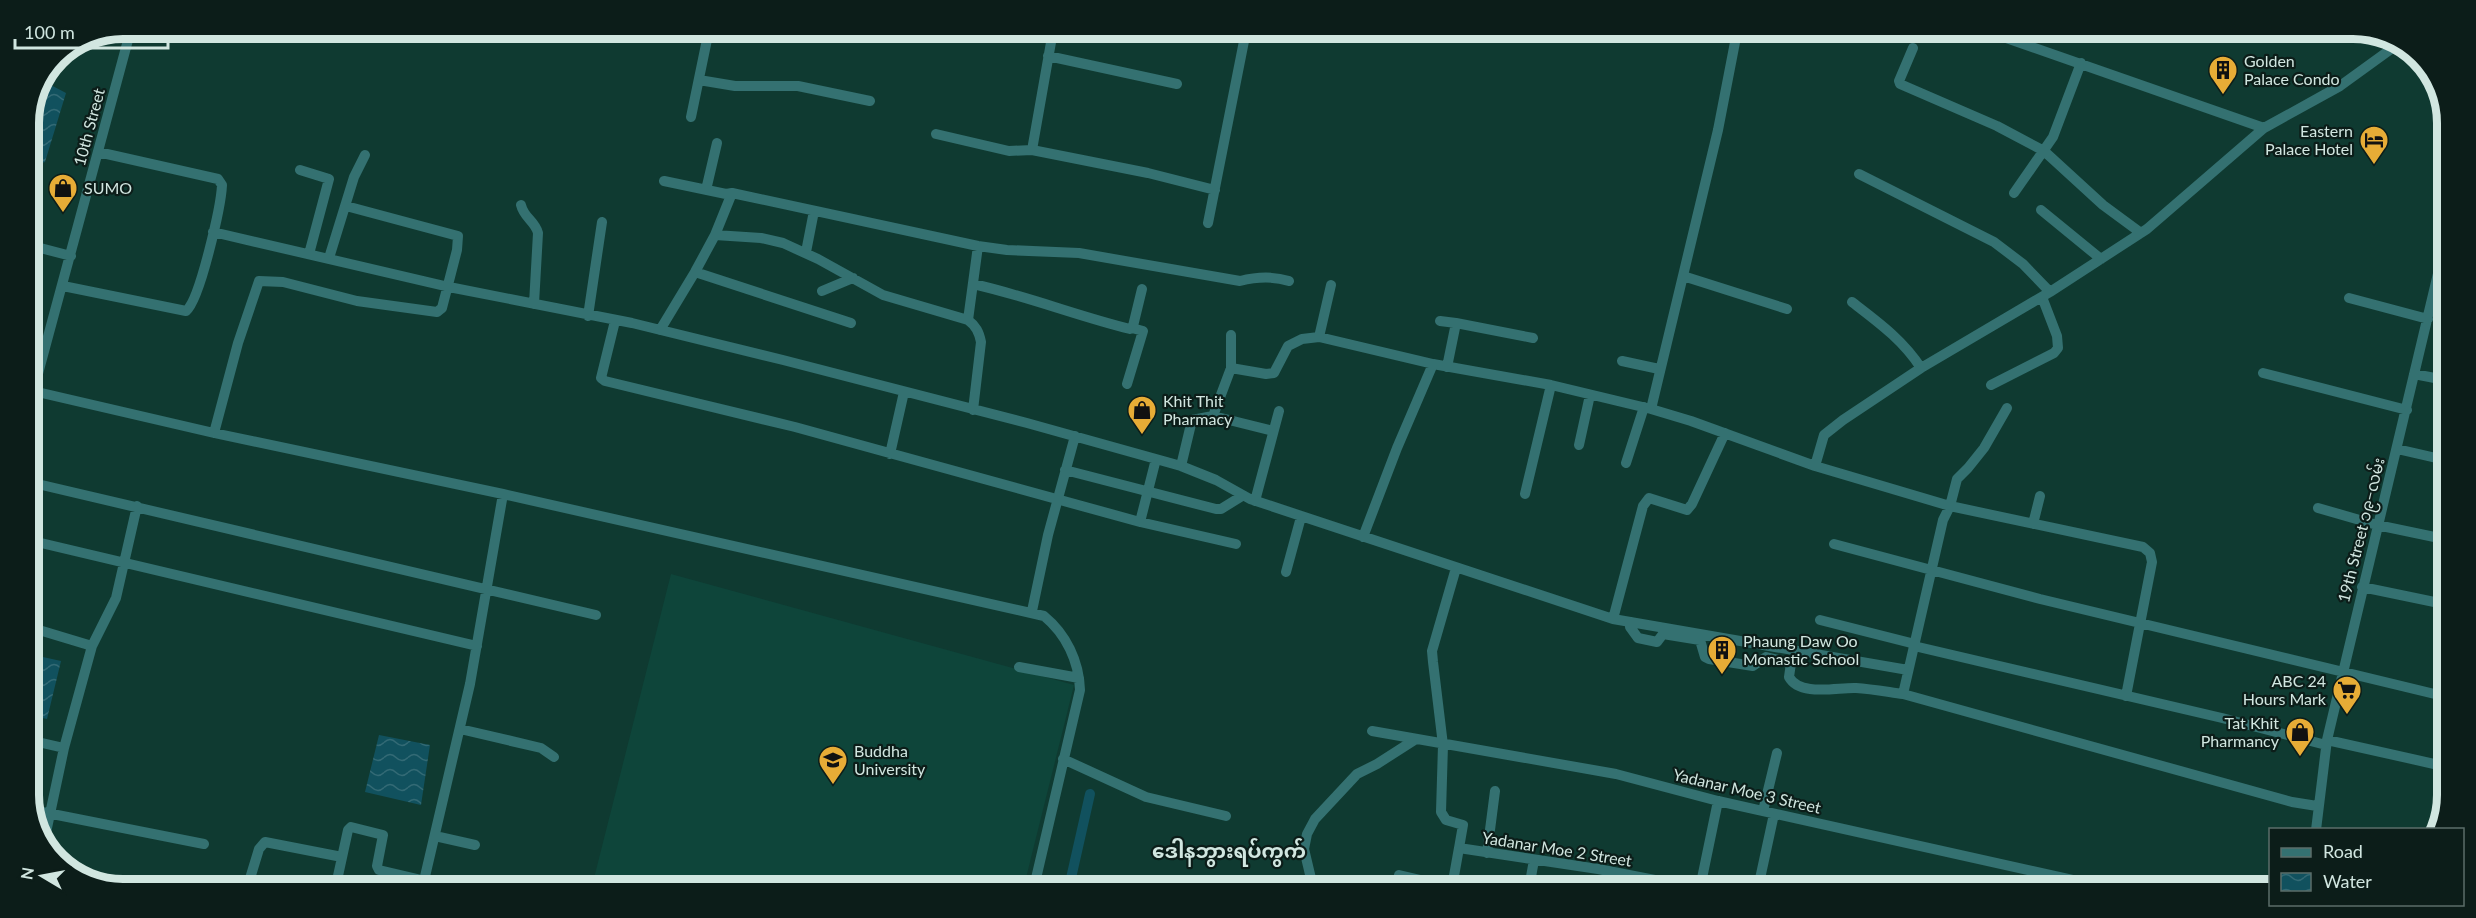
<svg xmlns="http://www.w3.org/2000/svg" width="2476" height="918" font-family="Lato,'Noto Sans Myanmar',sans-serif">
	<defs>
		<pattern id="water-waves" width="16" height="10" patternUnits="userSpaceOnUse" patternTransform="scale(1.5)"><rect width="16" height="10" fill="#11515e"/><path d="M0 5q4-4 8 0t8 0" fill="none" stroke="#336a75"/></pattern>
	</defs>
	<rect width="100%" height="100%" fill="#0f3a31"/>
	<path fill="#0e453a" d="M671,574l403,111 -50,201h-432z"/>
	<path fill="url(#water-waves)" d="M45,82l21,11 -21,69 -16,5v-50z
		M29,654l32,7 -14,58 -18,-4z
		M379,735l51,10 -9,60 -56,-13z"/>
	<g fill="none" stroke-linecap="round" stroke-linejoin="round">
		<path stroke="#11515e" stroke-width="10" d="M1069,887l21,-93"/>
		<path stroke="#347171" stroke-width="10" d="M1992,33l272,95
			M1913,48l-14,33 1,3 97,42 47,25 59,54 38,28
			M1048,56l129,28
			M699,80l36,6h63l72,15
			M691,117l18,-87
			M936,134l73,17 23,-1 116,23 67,17
			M1032,150l21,-119
			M300,170l29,9 -20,75
			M1859,174l135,68 29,22 27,28
			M664,181l62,13 6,-1 246,53 29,4 72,3 161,28c16,-4 33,-5 49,0
			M706,190l11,-47
			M2014,193l39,-56 28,-74
			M521,205c3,13 14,16 17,28l-4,71
			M2041,210l60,49
			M1208,223l38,-192
			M213,232l236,55 183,36 151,37 244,63 154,43 35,14 34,19 363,120 295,51
			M715,235l17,-42
			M29,245l42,11
			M806,252l8,-41
			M329,258l25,-81 11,-22
			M695,272l156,51
			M1683,276l104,33
			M973,284c54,12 104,32 157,45l3,-3 9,-37
			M63,286l123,25c14,-11 35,-105 36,-126l-4,-6 -120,-27
			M822,291l31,-13
			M2349,298l79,21
			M2432,301l14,3
			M1852,302c26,20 51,38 69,66
			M588,316l14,-94
			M968,320l10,-74
			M615,321l-14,57 4,3 190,46 345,95 96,22
			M1440,321l16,2
			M660,330l35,-58 20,-37 46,3 22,5 35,16 65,36 85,25c8,6 11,12 13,22l-8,68
			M1231,335v33
			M1319,337l12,-52
			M1622,361l37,8
			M1447,367l9,-44 77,15
			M2263,373l144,37
			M2414,374l31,6
			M1127,384l16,-53 -11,-3
			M1991,385l63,-32 4,-5 -1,-12 -15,-39
			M33,391l181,42 289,61 541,122c22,18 35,45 36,74l-46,197
			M29,407l102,-378
			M2007,408l-23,40 -16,20 -11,11 -7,27 193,41 7,6 2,9 -26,134
			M1651,409l67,-279 19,-98
			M1213,416l60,15
			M214,433l24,-90 21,-62 24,1 74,19 80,11 5,-4 15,-58 1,-14 -112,-30
			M1579,445l11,-50
			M2397,449l48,11
			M890,454l14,-62
			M1626,463l18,-56
			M1181,466l11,-46 21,-4 18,-48 35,6 8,-1 14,-27 14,-7 17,-2 114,27 118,21 100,24 40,12 124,45 135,40 -7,14 -40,174 389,108 25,4
			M1815,466l9,-31 19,-15 78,-52 129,-76 97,-63 117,-101 76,-42 58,-42
			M1065,470l151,39h5l21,-13
			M29,482l567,133
			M1525,494l26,-109
			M1255,501l24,-90
			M2318,508l59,17 67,14
			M1140,522l16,-63
			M2033,524l7,-28
			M1363,537l34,-89 36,-84
			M41,543l436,103
			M1834,544l206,55 403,97
			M1456,568l-24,83 1,11 10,83 -2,67 5,8 17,5 -4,23 139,21 98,19
			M1286,572l15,-55
			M2362,587l82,17
			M1032,611l16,-76 27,-99
			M1613,619l30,-113 6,-8 38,12 5,-6 33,-71
			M1820,620l95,24
			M1631,622l-1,5 8,11 19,4 6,-8 37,6 5,17 4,2 44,7 13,-9 25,6 -2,14c11,20 49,10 67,11 16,1 32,4 47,6
			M29,627l63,19
			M1914,646l308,72 104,27
			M1019,667l60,11
			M460,729l81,19 13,9
			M1372,731l244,43 102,27 395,88
			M29,740l35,8
			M2327,740l116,26
			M1063,759l83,38 80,19
			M32,810l172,34
			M1763,811l14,-58
			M2316,830l11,-90 119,-500
			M435,836l40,9
			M44,842l20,-94 28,-102 24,-48 21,-92
			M1487,853l8,-62
			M1399,875l52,12
			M248,885l11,-36 6,-7 77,15
			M336,885l12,-55 3,-3 32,8 -6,31 2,4 64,15
			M423,885l47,-201 33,-190
			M1313,887l-9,-38 3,-15 8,-15 42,-45 20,-10 39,-25
			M1452,887l7,-39
			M1529,888l5,-28
			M1700,888l18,-87
			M1758,888l16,-74
			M2046,889l3,-14"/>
	</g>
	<defs>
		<g id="building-pin" transform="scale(1.5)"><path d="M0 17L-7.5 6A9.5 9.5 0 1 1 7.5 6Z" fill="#e7ac36" stroke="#0c1d19"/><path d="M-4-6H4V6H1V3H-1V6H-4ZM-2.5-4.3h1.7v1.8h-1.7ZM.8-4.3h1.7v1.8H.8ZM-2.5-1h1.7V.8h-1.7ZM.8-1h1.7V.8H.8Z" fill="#111"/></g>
		<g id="hotel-pin" transform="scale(1.5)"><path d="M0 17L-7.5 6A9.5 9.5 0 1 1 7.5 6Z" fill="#e7ac36" stroke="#0c1d19"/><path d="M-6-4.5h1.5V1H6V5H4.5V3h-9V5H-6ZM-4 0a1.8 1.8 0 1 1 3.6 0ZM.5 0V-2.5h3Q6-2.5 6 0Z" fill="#111"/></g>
		<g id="shop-pin" transform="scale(1.5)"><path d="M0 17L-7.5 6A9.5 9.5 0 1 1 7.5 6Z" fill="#e7ac36" stroke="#0c1d19"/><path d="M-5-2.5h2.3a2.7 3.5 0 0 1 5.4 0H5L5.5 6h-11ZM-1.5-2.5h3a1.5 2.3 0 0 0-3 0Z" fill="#111"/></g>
		<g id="supermarket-pin" transform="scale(1.5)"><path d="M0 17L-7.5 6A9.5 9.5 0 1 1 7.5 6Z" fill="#e7ac36" stroke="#0c1d19"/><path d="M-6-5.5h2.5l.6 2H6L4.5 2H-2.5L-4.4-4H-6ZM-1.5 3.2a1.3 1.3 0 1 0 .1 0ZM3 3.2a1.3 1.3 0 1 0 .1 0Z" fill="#111"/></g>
		<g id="university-pin" transform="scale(1.5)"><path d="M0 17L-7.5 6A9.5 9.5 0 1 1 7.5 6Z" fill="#e7ac36" stroke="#0c1d19"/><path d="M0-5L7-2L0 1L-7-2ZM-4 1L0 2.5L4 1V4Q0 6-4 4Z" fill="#111"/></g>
	</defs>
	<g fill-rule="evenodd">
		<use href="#building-pin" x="2223" y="70"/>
		<use href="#hotel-pin" x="2374" y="140"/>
		<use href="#shop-pin" x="63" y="188"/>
		<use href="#shop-pin" x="1142" y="410"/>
		<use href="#building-pin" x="1722" y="650"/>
		<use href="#supermarket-pin" x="2347" y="690"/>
		<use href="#shop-pin" x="2300" y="732"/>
		<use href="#university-pin" x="833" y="760"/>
	</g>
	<g text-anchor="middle" stroke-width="4.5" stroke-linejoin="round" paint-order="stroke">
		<g font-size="16" fill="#d1e6e0" stroke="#0c1d19" text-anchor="start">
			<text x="2244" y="67">Golden<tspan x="2244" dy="18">Palace Condo</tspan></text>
			<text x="2353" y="137" text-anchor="end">Eastern<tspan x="2353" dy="18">Palace Hotel</tspan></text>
			<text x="84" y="194">SUMO</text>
			<text x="1163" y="407">Khit Thit<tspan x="1163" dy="18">Pharmacy</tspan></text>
			<text x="1743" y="647">Phaung Daw Oo<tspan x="1743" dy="18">Monastic School</tspan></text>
			<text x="2326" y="687" text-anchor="end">ABC 24<tspan x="2326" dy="18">Hours Mark</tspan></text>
			<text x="2279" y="729" text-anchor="end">Tat Khit<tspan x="2279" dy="18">Pharmancy</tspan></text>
			<text x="854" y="757">Buddha<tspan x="854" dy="18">University</tspan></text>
		</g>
		<g font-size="16" fill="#d1e6e0" stroke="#0c1d19">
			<text transform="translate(89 127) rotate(-75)" y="6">10th Street</text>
			<text transform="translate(2361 530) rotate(-76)" y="6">19th Street ၁၉−လမ်း</text>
			<text transform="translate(1747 791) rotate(13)" y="6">Yadanar Moe 3 Street</text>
			<text transform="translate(1557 849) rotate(9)" y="6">Yadanar Moe 2 Street</text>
		</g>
		<g font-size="20" font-weight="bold" fill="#d1e6e0" stroke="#0c1d19">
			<text x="1229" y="858">ဒေါနဘွားရပ်ကွက်</text>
		</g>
	</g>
	<path d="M0 0H2476V918H0ZM123 39H2353A84 84 0 0 1 2437 123V795A84 84 0 0 1 2353 879H123A84 84 0 0 1 39 795V123A84 84 0 0 1 123 39Z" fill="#0c1d19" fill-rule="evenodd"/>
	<path fill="none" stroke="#d1e6e0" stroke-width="8" d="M123 39H2353A84 84 0 0 1 2437 123V795A84 84 0 0 1 2353 879H123A84 84 0 0 1 39 795V123A84 84 0 0 1 123 39Z"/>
	<rect x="2269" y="828" width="195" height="78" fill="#0c1d19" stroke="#5b6d69" stroke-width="1.5"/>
	<rect x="2281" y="848" width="30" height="9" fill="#347171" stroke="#5b6d69" stroke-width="1.5"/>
	<text x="2323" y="858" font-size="18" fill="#d1e6e0">Road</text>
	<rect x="2281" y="873" width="30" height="18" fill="url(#water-waves)" stroke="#5b6d69" stroke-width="1.5"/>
	<text x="2323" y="888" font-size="18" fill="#d1e6e0">Water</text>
	<g transform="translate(42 876) rotate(280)" stroke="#0c1d19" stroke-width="4.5" paint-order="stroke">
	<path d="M0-4.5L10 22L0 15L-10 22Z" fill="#d1e6e0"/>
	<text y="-9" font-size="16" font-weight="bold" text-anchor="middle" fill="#d1e6e0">N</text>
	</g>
	<path d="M15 39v9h153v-9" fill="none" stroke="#d1e6e0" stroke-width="3"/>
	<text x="24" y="39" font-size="18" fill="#d1e6e0" stroke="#0c1d19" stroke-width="4.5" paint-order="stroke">100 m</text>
</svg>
